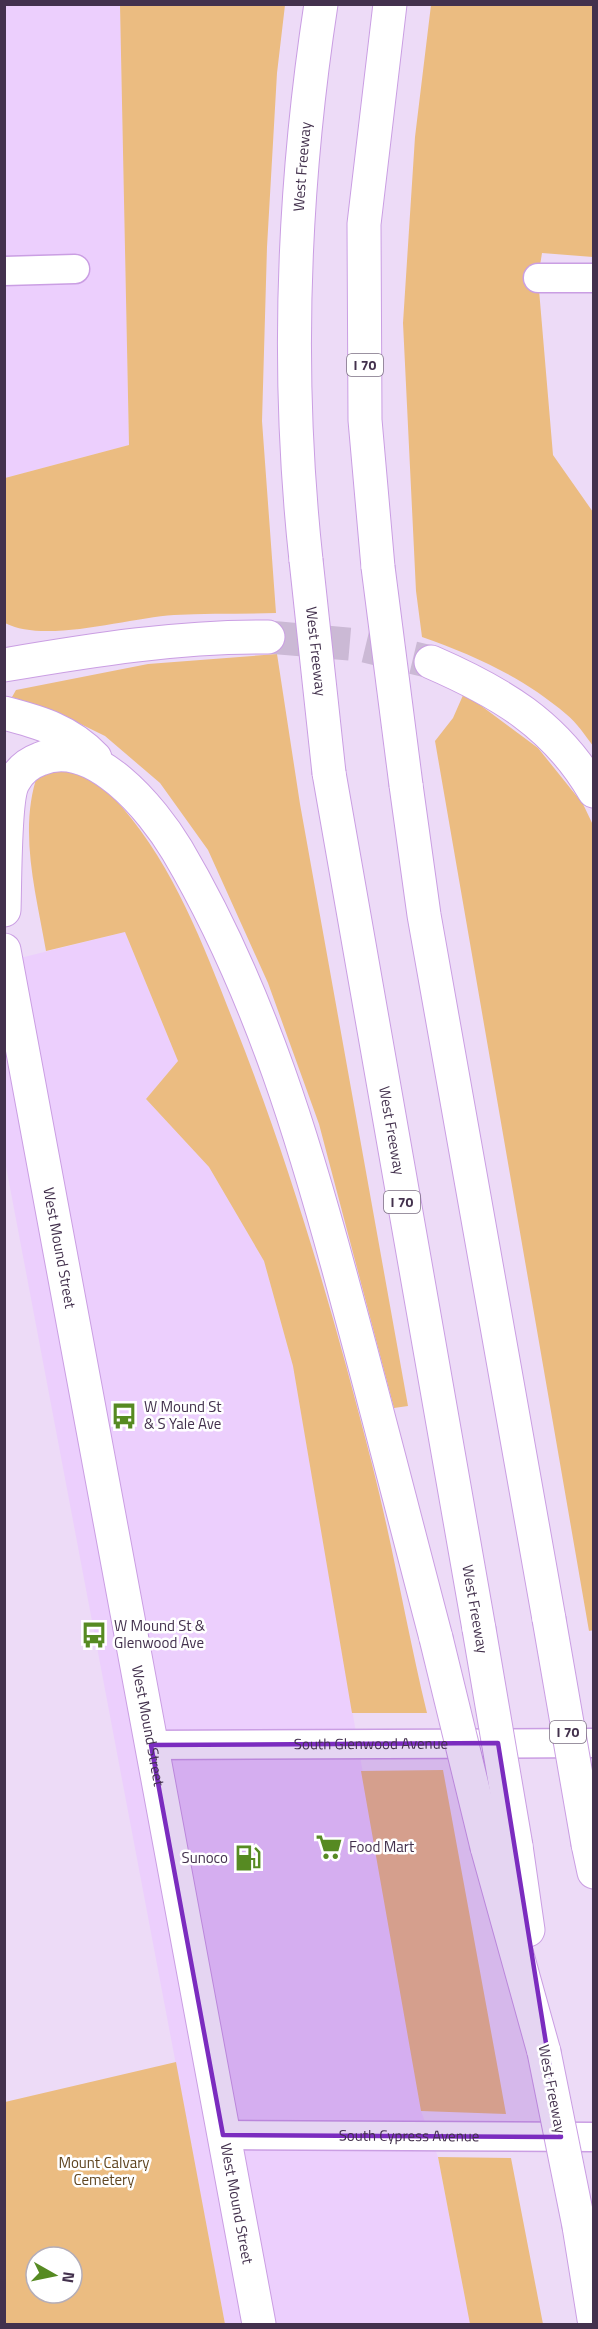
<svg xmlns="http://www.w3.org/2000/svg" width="598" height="2329" font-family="'Titillium Web',sans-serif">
	<rect width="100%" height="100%" fill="#eddbf7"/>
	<path fill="#eccffd" d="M5,5h115l9,440 -124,33z
		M125,932l53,129 -32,38 63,68 55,94 29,105 128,745 17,46 32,167h-245l-220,-1163 -1,-199z"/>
	<path fill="#ebbc81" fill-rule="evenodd" d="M120,5h165l-8,68 -10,174 -5,174 14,192c-34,1 -69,0 -102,2 -47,3 -129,29 -169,8v-145l124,-33z
		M431,5h162v252l-51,-4 -4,25 15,177 40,57v234c-8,-11 -16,-23 -27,-32 -42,-36 -92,-59 -144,-77l-6,-46 -13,-268 12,-186z
		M277,654l23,150 108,602 -14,2 -75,-284 -51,-141 -60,-133 -48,-67 -55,-47 -51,-25 -42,-14 4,-7 132,-26z
		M464,693l74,55 45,56 10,21 1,805 -5,1 -154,-890 18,-23z
		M63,767c23,10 43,21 59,40 54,63 82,140 112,216 57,143 100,292 138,441 21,82 35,166 55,249h-75l-59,-347 -29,-105 -55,-94 -63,-68 32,-38 -53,-129 -79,19c-10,-59 -28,-120 -8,-178z
		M443,1770l56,305 7,39 -85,-3 -60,-340z
		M176,2062l49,262h-220v-222zM36,2257h36v36h-36z
		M438,2157l73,1 32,166h-73z"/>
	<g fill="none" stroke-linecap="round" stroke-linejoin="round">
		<path stroke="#cbb9d5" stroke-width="33" stroke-dasharray="33 16" stroke-linecap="butt" d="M268,637l92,8 71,17"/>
		<g stroke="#ca9ee3" stroke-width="31">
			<g id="street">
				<path d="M4,271l71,-2"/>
				<path d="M538,278h56"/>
				<path id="s1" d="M151,1745l443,-2"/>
				<path id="s2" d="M223,2135l371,2"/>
			</g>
		</g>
		<g stroke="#ca9ee3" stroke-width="35">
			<g id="secondary">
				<path id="s3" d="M4,950l255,1374"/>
			</g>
		</g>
		<g stroke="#ca9ee3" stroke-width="35">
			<g id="highway">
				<path id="s4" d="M306,560c-20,-184 -13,-373 15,-556"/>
				<path d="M378,567l-13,-147 -1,-196 26,-220"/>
				<path d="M431,662c69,30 124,62 163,129"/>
				<path d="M4,665c88,-15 176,-29 264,-28"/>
				<path d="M4,713c35,9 66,18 91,45"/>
				<path id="s5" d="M329,773l150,856"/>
				<path d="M406,785l18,130 125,704"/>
				<path d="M4,910c1,-23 0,-113 10,-129 6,-11 15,-18 26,-22 53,-23 113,51 137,91 84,142 130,299 172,457 30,110 58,221 87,331"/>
				<path d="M588,1844l6,28"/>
				<path d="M516,1846l12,84"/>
				<path d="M487,1847l57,205"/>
				<path d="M579,2226l15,93"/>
			</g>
		</g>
		<use href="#street" stroke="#fff" stroke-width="28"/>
		<use href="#secondary" stroke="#fff" stroke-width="33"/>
		<use href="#highway" stroke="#fff" stroke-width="33"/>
		<g stroke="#ca9ee3" stroke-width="35" stroke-linecap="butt">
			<g id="highway-bridge">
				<path id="s6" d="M306,560l23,213"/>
				<path d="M378,567l28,218"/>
				<path d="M549,1619l39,225"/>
				<path d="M479,1629l37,217"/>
				<path d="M436,1638l51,209"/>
				<path d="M544,2052l35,174"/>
			</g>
		</g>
		<use href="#highway-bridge" stroke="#fff" stroke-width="33"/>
	</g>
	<path fill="#7b2cbf" fill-opacity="0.2" stroke="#7b2cbf" stroke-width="4.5" stroke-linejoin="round" d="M498,1743l63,394 -338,-2 -72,-390z"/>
	<defs>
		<g id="bus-bare" transform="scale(2.07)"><path d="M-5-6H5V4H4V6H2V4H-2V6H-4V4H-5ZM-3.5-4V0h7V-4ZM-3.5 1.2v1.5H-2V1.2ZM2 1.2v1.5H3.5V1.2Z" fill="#568a22" stroke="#fff" stroke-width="2.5" paint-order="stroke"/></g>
		<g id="supermarket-bare" transform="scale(2.07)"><path d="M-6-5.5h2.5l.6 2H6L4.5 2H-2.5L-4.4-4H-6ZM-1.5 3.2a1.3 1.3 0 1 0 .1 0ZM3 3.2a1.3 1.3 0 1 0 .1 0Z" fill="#568a22" stroke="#fff" stroke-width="2.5" paint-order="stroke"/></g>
		<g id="fuel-bare" transform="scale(2.07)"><path d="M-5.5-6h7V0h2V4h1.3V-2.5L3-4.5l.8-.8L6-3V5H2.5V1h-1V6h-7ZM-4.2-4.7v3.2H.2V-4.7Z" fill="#568a22" stroke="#fff" stroke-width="2.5" paint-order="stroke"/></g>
	</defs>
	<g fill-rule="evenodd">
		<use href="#bus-bare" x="124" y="1416"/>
		<use href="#bus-bare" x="94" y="1635"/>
		<use href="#supermarket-bare" x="329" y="1847"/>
		<use href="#fuel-bare" x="248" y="1858"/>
	</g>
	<g text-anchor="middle" stroke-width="5" stroke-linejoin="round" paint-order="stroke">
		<g fill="#fff" stroke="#7b6f82" stroke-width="1.5">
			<rect x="347" y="354" width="36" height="22" rx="4.5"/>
			<rect x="384" y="1191" width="36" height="22" rx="4.5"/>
			<rect x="550" y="1721" width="36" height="22" rx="4.5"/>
		</g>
		<g font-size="14" font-weight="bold" fill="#43314d">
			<text x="365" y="370">I 70</text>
			<text x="402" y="1207">I 70</text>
			<text x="568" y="1737">I 70</text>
		</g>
		<g font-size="15" fill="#43314d" stroke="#fff">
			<text dy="5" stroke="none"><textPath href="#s4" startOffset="394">West Freeway</textPath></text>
			<text dy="5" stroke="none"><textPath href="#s6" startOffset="92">West Freeway</textPath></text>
			<text dy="5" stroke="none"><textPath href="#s5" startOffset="363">West Freeway</textPath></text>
			<text dy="5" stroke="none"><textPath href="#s3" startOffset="303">West Mound Street</textPath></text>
			<text transform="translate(475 1609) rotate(80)" y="5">West Freeway</text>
			<text dy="5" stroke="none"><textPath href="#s3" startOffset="789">West Mound Street</textPath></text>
			<text dy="5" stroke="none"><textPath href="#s1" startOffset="220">South Glenwood Avenue</textPath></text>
			<text transform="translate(552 2089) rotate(79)" y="5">West Freeway</text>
			<text dy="5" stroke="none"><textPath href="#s2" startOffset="186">South Cypress Avenue</textPath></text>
			<text dy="5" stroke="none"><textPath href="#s3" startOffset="1275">West Mound Street</textPath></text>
		</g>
		<g font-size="15" fill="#43314d" stroke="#fff" text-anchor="start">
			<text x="144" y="1412">W Mound St<tspan x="144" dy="17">&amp; S Yale Ave</tspan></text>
			<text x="114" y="1631">W Mound St &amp;<tspan x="114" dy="17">Glenwood Ave</tspan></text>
			<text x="349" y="1852">Food Mart</text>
			<text x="228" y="1863" text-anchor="end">Sunoco</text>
		</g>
		<g font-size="15" fill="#5f4520" stroke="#fff">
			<text x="104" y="2168">Mount Calvary<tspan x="104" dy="17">Cemetery</tspan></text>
		</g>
	</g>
	<rect width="598" height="2329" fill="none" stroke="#43314d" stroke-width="12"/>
	<g transform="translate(54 2275) rotate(99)"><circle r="28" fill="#ffffff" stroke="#b4adb8" stroke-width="1.5"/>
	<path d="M0-4.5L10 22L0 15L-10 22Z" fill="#568a22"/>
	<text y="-9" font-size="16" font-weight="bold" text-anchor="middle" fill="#43314d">N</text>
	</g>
</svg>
